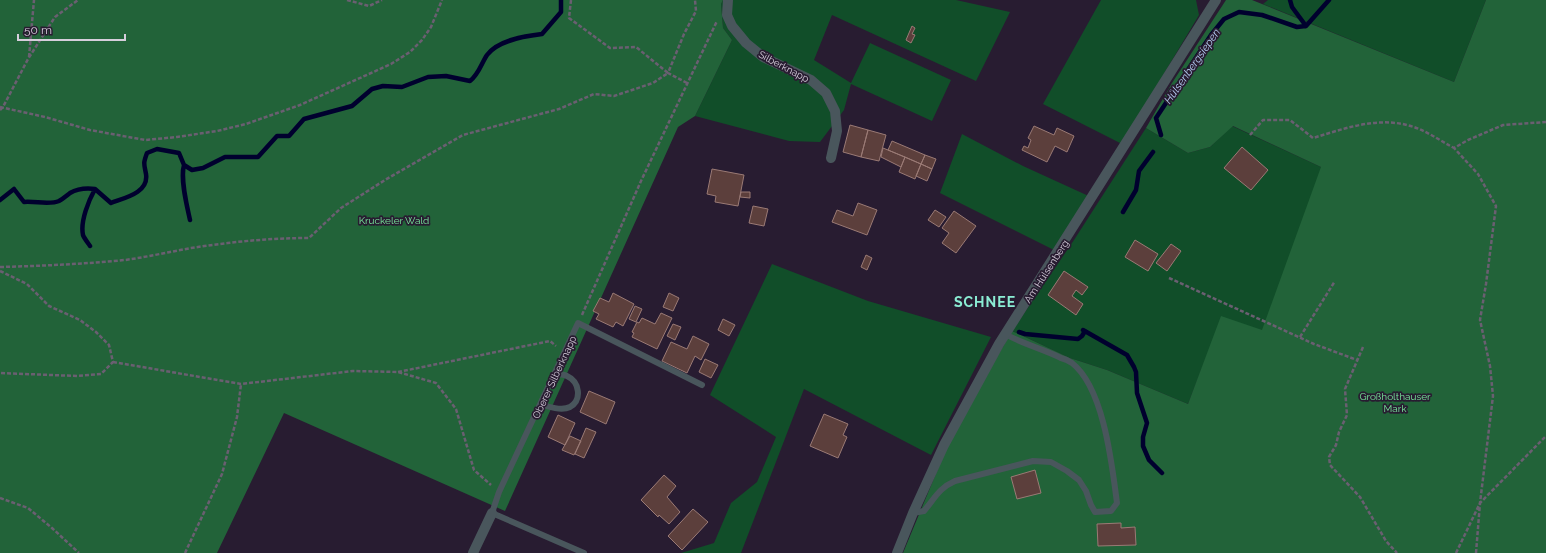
<svg xmlns="http://www.w3.org/2000/svg" width="1546" height="553" font-family="Raleway,sans-serif">
	<rect width="100%" height="100%" fill="#281c31"/>
	<path fill="#114e29" d="M723,0h233l54,12 -34,69 -144,-66 -18,45 37,23 19,-40 81,37 -19,41 -81,-37 -7,26 -24,32 -31,-1 -94,-25 37,-76 -9,-12 -2,-24z
		M1101,0h95l3,15 -77,129 -79,-40z
		M1268,0h218l-32,82 -191,-78z
		M1232,126l89,41 -3,292 -109,-109 -21,54 -81,-34 -37,-12 -58,-27 62,-91 72,-112 42,25 22,-6z
		M962,134l61,32 70,32 -35,54 -118,-59z
		M772,264l96,37 123,36 -60,118 -127,-66 -63,164h-60l33,-10 17,-40 26,-21 19,-45 -66,-42z"/>
	<path fill="#226339" d="M0,0h723l-2,4 2,24 9,12 -37,76 -17,11 -173,384 -221,-98 -67,140h-217z
		M1226,0h26l202,82 32,-82h60v553h-643l49,-118 60,-104 58,27 37,12 81,34 33,-88 41,14 59,-163 -88,-41 -23,21 -22,6 -42,-25 26,-45z"/>
	<g fill="none" stroke-linecap="round" stroke-linejoin="round">
		<path stroke="#00002e" stroke-width="4.5" d="M1290,0l2,7 14,19
			M1161,135l-5,-17 55,-83 13,-16 15,-7 23,3 35,12 9,-1 23,-26
			M184,165c-4,14 3,41 6,55
			M0,200l14,-11 10,13c11,-1 26,3 35,-1 4,-2 7,-5 11,-8 7,-4 17,-5 25,-4l16,14c13,-5 38,-10 35,-29 -2,-11 -3,-10 1,-21l10,-4 22,4 5,12 8,5 11,-2 22,-11h33l19,-21h12l15,-17 48,-13 20,-17 11,-3 19,1 26,-10 18,-1 24,5c9,-7 11,-17 17,-26 11,-15 38,-19 55,-21l19,-22v-12
			M1123,212l13,-22 3,-19 14,-19
			M90,246c-2,-3 -6,-8 -7,-11 -3,-14 6,-35 12,-46
			M1083,330l44,25 7,12 2,5 1,21 10,30 -4,14v9l6,14 13,13
			M1019,332l6,2 53,5 4,-3 3,-5"/>
	</g>
	<path fill="#5c3f3c" stroke="#9a7a75" d="M912,26l3,2 -3,6 3,1 -4,8 -5,-3z
		M850,125l18,5 -7,27 -18,-5z
		M1034,126l20,9 3,-7 17,8 -7,16 -12,-6 -8,16 -25,-12 2,-4 4,2 3,-8 -3,-2z
		M868,130l18,5 -7,26 -18,-4z
		M892,141l33,14 -4,9 -33,-14z
		M1242,147l26,23 -17,20 -27,-22z
		M883,148l22,9 -4,10 -20,-10z
		M925,155l11,4 -4,10 -11,-5z
		M905,157l16,7 -6,15 -16,-7z
		M921,164l11,5 -5,12 -11,-5z
		M712,169l32,6 -6,31 -23,-4 1,-6 -9,-2z
		M741,192h9v6l-10,-1z
		M858,203l19,7 -10,25 -35,-13 5,-12 16,6z
		M753,206l15,3 -4,17 -15,-3z
		M935,210l11,7 -7,10 -11,-7z
		M954,211l22,15 -20,27 -14,-10 7,-10 -7,-5z
		M1135,240l23,14 -10,17 -23,-14z
		M1171,244l10,7 -14,20 -11,-8z
		M866,255l6,3 -5,12 -6,-3z
		M1064,271l24,16 -6,8 -6,-5 -4,6 11,8 -7,11 -28,-20z
		M613,293l21,11 -11,22 -7,-4 -3,5 -17,-8 3,-5 -6,-3 7,-13 9,4z
		M669,293l10,5 -6,13 -10,-4z
		M635,306l7,3 -6,13 -7,-3z
		M661,313l11,5 -15,31 -25,-12 2,-4 -2,-1 5,-10 2,1 3,-5 13,6z
		M723,319l12,6 -6,11 -11,-6z
		M673,324l8,3 -6,13 -8,-4z
		M693,336l16,8 -8,16 -6,-4 -8,17 -25,-12 9,-19 16,7z
		M705,359l13,6 -7,13 -12,-6z
		M589,391l26,11 -9,22 -26,-12z
		M824,414l24,10 -5,11 4,2 -9,21 -28,-12z
		M558,415l17,8 -10,22 -17,-8z
		M586,428l10,4 -12,26 -9,-4z
		M570,436l11,5 -7,14 -12,-5z
		M1035,470l6,23 -24,6 -6,-22z
		M664,475l12,11 -9,11 13,15 -11,12 -10,-9 -1,2 -17,-17z
		M693,509l15,13 -26,28 -14,-14z
		M1121,523v5l14,-1 1,18 -38,1 -1,-22z"/>
	<g fill="none" stroke-linecap="round" stroke-linejoin="round">
		<path stroke="#6a5f71" stroke-width="2.5" stroke-dasharray="4 2" stroke-linecap="butt" d="M347,0l22,6 13,-6
			M29,57l5,-57
			M687,83l-19,-10 16,-39 12,-23 -1,-11
			M0,107l45,10 45,13 55,10 32,-3 40,-6 29,-7 54,-19 91,-41 19,-12 12,-12 9,-13 11,-27
			M0,110l3,-3 25,-48 27,-42 23,-17
			M1250,135l13,-15h27l23,18c30,-9 62,-21 94,-13 17,4 32,15 47,23
			M0,267c42,-1 83,-3 125,-7 22,-3 44,-8 66,-12 39,-6 78,-10 118,-10l32,-30 44,-28 78,-45 96,-26 35,-15 20,2 39,-13 15,-10 -32,-26 -26,1 -41,-30 2,-18
			M0,271l27,13 22,22 31,14 16,12 13,13 4,17 -12,12 -24,2 -77,-3
			M1169,278l145,66 43,16
			M582,315l59,-134 76,-160
			M1300,337l35,-56
			M1363,347l-18,42 2,26 -8,17 -3,13 -7,12 1,8 30,32 26,44 11,12
			M113,362l128,22 112,-13 45,1 38,11 20,26 18,61 17,15
			M398,372l152,-31 6,5
			M0,498l28,10 24,20 27,25
			M185,553l37,-79 15,-57 4,-33
			M1456,553l24,-50 66,-67
			M1476,553l4,-50 13,-107 -3,-30 -10,-46 6,-36 10,-78 -18,-32 -24,-26 14,-8 35,-15 43,-3"/>
		<path stroke="#49565c" stroke-width="6" d="M541,404c7,3 21,7 29,3 12,-7 10,-25 -3,-31 -4,-2 -8,-2 -12,-2
			M913,513l11,-2c11,-13 15,-23 31,-30l78,-20 18,1 16,9 12,9 7,11 5,14 4,7 16,-1 6,-8c-5,-38 -13,-115 -45,-140 -3,-2 -7,-4 -11,-5 -18,-9 -38,-14 -56,-24
			M584,553l-92,-40 7,-21 79,-169 124,62"/>
		<path stroke="#49565c" stroke-width="10" d="M728,0l-1,15 5,11 14,17 17,14 48,23 15,13 9,18 2,20 -6,27
			M473,553l19,-40
			M897,553l16,-40 31,-68 55,-101 217,-344"/>
	</g>
	<g text-anchor="middle" stroke-width="3.5" stroke-linejoin="round" paint-order="stroke">
		<g font-size="10" fill="#d6cedc" stroke="#281c31">
			<text transform="translate(784 66) rotate(28)" y="4">Silberknapp</text>
			<text transform="translate(1046 271) rotate(-57)" y="4">Am Hülsenberg</text>
			<text transform="translate(554 377) rotate(-65)" y="4">Oberer Silberknapp</text>
		</g>
		<g font-size="10" fill="#7aea9d" stroke="#281c31">
			<text x="394" y="224">Kruckeler Wald</text>
			<text x="1395" y="400">Großholthauser<tspan x="1395" dy="12">Mark</tspan></text>
		</g>
		<g font-size="11" font-style="italic" fill="#b5cdf3" stroke="#281c31">
			<text transform="translate(1192 66) rotate(-55)" y="4">Hülsenbergsiepen</text>
		</g>
		<g font-size="14" font-weight="bold" letter-spacing="1" fill="#8bedd4" stroke="#281c31">
			<text x="985" y="307">SCHNEE</text>
		</g>
	</g>
	<path d="M18 34v6h107v-6" fill="none" stroke="#d6cedc" stroke-width="2"/>
	<text x="24" y="34" font-size="12" fill="#d6cedc" stroke="#281c31" stroke-width="3" paint-order="stroke">50 m</text>
</svg>
